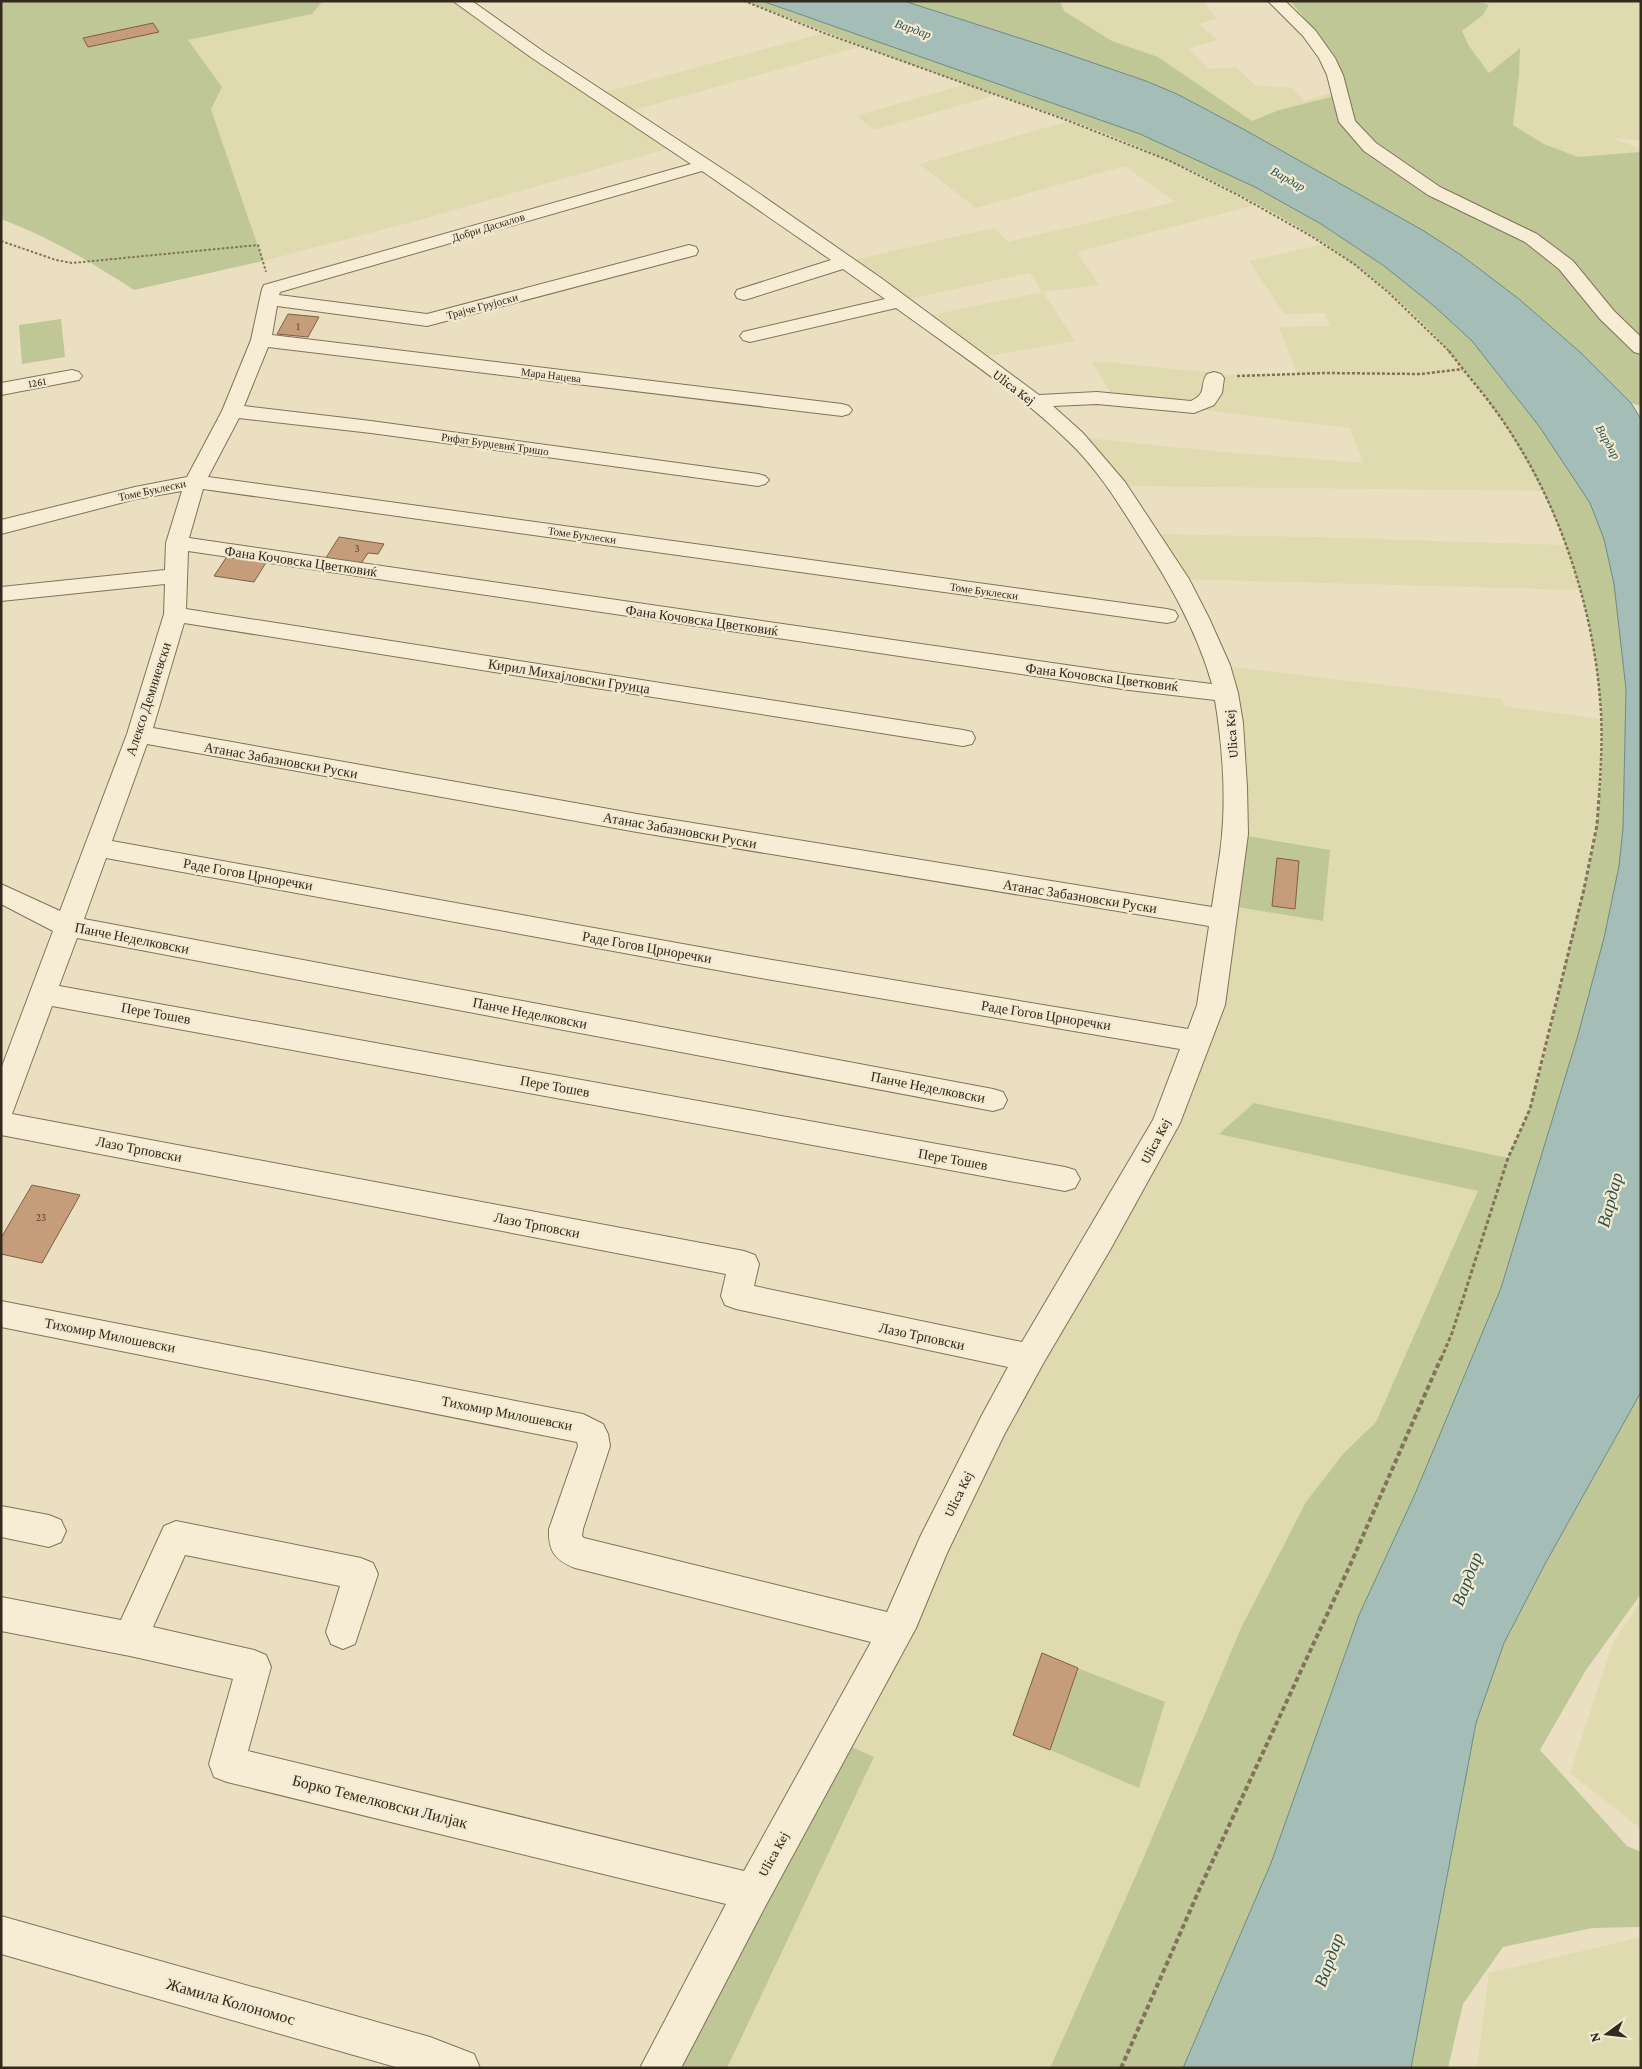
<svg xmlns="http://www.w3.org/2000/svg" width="1642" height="2069" font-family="'Crimson Pro',serif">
	<rect width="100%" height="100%" fill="#eae0c1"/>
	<path fill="#dfdaaf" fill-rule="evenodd" d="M323,1h138l137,93 226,-61 38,13 -235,66 50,34 -261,75 -153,40 -75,-221 124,-26z
		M1060,1h152l-8,2 13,16 -19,5 20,16 -29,8 19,21 28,-2 19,18 38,3 11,13 31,-9 -8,-34 -53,-57h16l19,21 19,28 19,44 -68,16 -27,11 -94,-64 -46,-16 -48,-30z
		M1478,1h163v139l-29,-2 29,11v4l-61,5 -36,-14 -31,-19 6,-49v-28l-30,25 -20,-27 -7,-15 21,-16 6,-10z
		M966,84l30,11 -121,35 -19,-14z
		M1069,121l101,40 85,44 -178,47 22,33 -56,7 32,49 -100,17 -53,-41 120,-25 -12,-19 -130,28 -56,-39 150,-34 14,14 167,-40 -50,-36 -149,42 -57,-44z
		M1324,244l30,20 35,29 54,51 51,64 27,42 22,41 -425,-5 -42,-49 137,14 150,12 -13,-35 -235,-29 -23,-36 2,-1 22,1 98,10 6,2 77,-1 -18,-47 51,-1 -5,-13 -41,1 -35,-53z
		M1150,534l164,3 252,8 14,45 -402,-11z
		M1218,665l284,34 2,7 97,13 1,30 -5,76 -13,64 -41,172 -13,48 -22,49 -254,-55 -34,31 259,57 -103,231 -33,32 -37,48 -256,566h-323l147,-310 -38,-18 330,-617 59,-218 98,15 -88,-86zM1042,1653l123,49 -26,85 -126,-52z
		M1641,1601v228l-71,-56 43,-130z
		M1641,1937v131h-164l12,-95z"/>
	<path fill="#bfc796" d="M1,1h322l-11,13 -124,26 34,47 -11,22 52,152 -129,29c-43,-28 -85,-53 -133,-71z
		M744,1h18l378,133 115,53 66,37 63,42 50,40 38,35 67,85 51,77 14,36 10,45 12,105 -3,139 -4,38 -15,72 -26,97 -77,253 -86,206 -56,121 -88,248 -88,205h-133l87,-195 105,-247 64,-124 37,-48 33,-32 102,-231 -259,-57 35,-31 254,55c8,-18 17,-35 23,-54 15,-47 24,-96 36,-145 12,-53 29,-107 33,-162 2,-33 3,-67 0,-100 -16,-188 -128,-363 -289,-462 -44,-27 -92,-52 -139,-73 -75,-35 -156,-60 -234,-88 -65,-23 -129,-49 -194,-73z
		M904,1h156l4,10 48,30 46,16 94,64 27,-11 68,-17c-17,-37 -29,-61 -57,-92h188l11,4 -6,10 -21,16 7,15 20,27 31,-25 -1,28 -6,49 31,19 34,13 63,-5v254l-10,-3 -50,-50 -62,-54 -58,-44 -37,-24 -179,-101 -68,-36 -31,-13 -105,-36z
		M61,319l4,38 -43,7 -3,-39z
		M1235,834l95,16 -7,71 -98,-16z
		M1641,1392v202l-55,76 -46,80 87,96 14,6v75l-49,1 -89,19 -40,57 -15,64h-37l65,-345 28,-80 41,-79z
		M1078,1668l87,34 -26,86 -89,-38z
		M836,1740l38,17 -147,311h-67z"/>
	<path fill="#a4bdb7" stroke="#6c8a84" d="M762,1h142l137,44 105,36 31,13 68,36 179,101 37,24 58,44 62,54 50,50 10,16v973l-96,172 -41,79 -28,80 -65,345h-228l88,-205 88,-248 56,-121 86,-206 77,-253 26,-97 15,-72 4,-38 3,-139 -12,-105 -10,-45 -14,-36 -51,-77 -67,-85 -38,-35 -50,-40 -63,-42 -66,-37 -115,-53z"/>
	<path fill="#c69d7a" stroke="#805e42" d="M153,23l6,9 -71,15 -5,-9z
		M288,314l31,3 -11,20 -31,-3z
		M339,537l45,7 -6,10 -10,-1 -8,12 -36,-4z
		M228,555l39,6 -13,21 -40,-6z
		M1277,858l22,3 -4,48 -23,-3z
		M32,1185l48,10 -38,68 -41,-9v-16z
		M1042,1653l36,15 -28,82 -37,-15z"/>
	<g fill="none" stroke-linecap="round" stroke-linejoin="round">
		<g stroke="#82725a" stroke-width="2">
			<path id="minor" d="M453,1h19l72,51 200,131 137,95 158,117 58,-3 94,9c17,-8 8,-15 16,-27l7,-2 7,2 3,4 -2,15 -8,12 -20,8 -97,-9 -44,2 30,27 42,49 64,97 20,39 21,47 8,28 5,30 4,64 1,47 -23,171 -45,118 -70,127 -66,112 -40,73 -57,118 -31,75 -150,277 -85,163h-41l86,-164 -499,-122 -13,-5 -5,-13 24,-85 -103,-23 -129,-25v-34l120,23 43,-94 12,-5 185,37 12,5 5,11 -23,70 -12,5 -12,-5 -5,-12 14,-46 -155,-31 -32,72 101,23 12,5 5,12 -23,84 496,120 127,-229 -296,-74c-20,-8 -27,-17 -26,-39l29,-83 -1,-4 -576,-115v-26l582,113 20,10 5,10 2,12 -27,83 -1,7 2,2 303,74 34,-77 61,-120 26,-48 -272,-58 -11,-4 -4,-9 5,-22 -725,-139v-66l52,-138 -52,-27v-20l59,27 67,-177 37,-120 1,-30 -164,17v-14l164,-17 1,-27 16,-52 -46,8 -135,35v-14l134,-33 52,-10 35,-66 29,-71 11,-51 2,-4 427,-121 -159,-106zM702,171l129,89 -94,30 -2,4 2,4 7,2 7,-2 92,-29 42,30 -142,33 -3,4 3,4 7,2 146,-34c58,42 120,83 171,132 28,26 49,59 69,91 31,48 60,97 76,153l-83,-10 -940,-136 14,-49 964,134 8,-2 3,-5 -3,-5 -8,-2 -959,-132 31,-59 132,15 387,53 7,-2 4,-4 -4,-4 -7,-2 -387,-53 -127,-15 24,-59 574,69 7,-2 3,-4 -3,-4 -7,-2 -570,-69 5,-29 150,20 269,-71 2,-4 -2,-4 -7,-2 -262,69 -148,-19 1,-3zM188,551l941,139 86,10c7,43 11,91 7,135 -2,24 -7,48 -10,72l-575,-93 -484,-86 31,-105 779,123 9,-2 3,-6 -3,-6 -9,-2 -777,-121zM147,744l490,88 572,94 -12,79 -9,24 -433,-72 -643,-116zM106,858l649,119 425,72 -27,71 -131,222 -268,-56 5,-22 -4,-9 -11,-4 -732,-137 40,-108 1013,185 10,-3 5,-9 -5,-9 -10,-3 -1006,-181 18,-48 916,173 10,-3 4,-8 -4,-8 -10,-3 -909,-170z
				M1268,1h17l30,29 20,28 8,17 12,46 21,22 64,44 97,47 36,27 41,50 27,26v17l-7,-2 -34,-33 -41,-50 -34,-27 -97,-47 -64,-44 -25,-29 -12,-47 -8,-17 -16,-22z
				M72,370l7,2 3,4 -3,4 -78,15v-12z
				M1,1506l48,9 12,5 5,11 -5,11 -12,5 -48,-10z
				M1,1916l429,121 44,17 6,14h-81l-398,-114z"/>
		</g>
		<path stroke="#82725a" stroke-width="2" stroke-dasharray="2.5 2" stroke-linecap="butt" d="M744,1l80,32 245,88 101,40 68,34 73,41 43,28 35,29 61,59
			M1,241l55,19 16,3 186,-18 8,27"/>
		<path stroke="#82725a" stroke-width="2.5" stroke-dasharray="3 2" stroke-linecap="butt" d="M1449,351c14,19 30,37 44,56 61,82 99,191 107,292 3,33 1,65 -1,98
			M1237,376l88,-3 96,1 42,-5"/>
		<path stroke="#82725a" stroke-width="3" stroke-dasharray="4 2.5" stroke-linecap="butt" d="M1441,1359l11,-26 56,-175 22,-49 54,-220 13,-64 2,-29"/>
		<path stroke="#82725a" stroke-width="4" stroke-dasharray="5 3" stroke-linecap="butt" d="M1121,2068l79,-180 151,-325 90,-205"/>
		<use href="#minor" fill="#f6edd4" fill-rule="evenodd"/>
	</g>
	<g text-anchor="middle" stroke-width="4.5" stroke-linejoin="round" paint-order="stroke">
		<g font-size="11" fill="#33291d" stroke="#f2ead0">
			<text transform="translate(488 227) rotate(-17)" y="4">Добри Даскалов</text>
			<text transform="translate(482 306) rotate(-15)" y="4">Трајче Грујоски</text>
			<text transform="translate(551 375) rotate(7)" y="4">Мара Нацева</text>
			<text transform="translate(37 382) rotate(-10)" y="4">1261</text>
			<text transform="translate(495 444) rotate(8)" y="4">Рифат Бурџевиќ Тришо</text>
			<text transform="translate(152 490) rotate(-12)" y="4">Томе Буклески</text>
			<text transform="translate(582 535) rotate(8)" y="4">Томе Буклески</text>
			<text transform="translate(984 591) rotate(8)" y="4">Томе Буклески</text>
		</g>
		<g font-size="11" fill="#584634">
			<text x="298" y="330">1</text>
			<text x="357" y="552">3</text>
			<text x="41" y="1221">23</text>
		</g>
		<g font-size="12" font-style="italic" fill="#2e5252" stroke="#f2ead0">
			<text transform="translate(913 29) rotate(19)" y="4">Вардар</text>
			<text transform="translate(1288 179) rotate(29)" y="4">Вардар</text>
			<text transform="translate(1608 442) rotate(60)" y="4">Вардар</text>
		</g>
		<g font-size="14" fill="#33291d" stroke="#f2ead0">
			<text transform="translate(1014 387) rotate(37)" y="5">Ulica Kej</text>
			<text transform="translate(301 561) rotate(8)" y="5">Фана Кочовска Цветковиќ</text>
			<text transform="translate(702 620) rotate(8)" y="5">Фана Кочовска Цветковиќ</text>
			<text transform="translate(569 676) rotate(9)" y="5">Кирил Михајловски Груица</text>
			<text transform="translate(1102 677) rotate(7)" y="5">Фана Кочовска Цветковиќ</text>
			<text transform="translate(148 699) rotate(-72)" y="5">Алексо Демниевски</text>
			<text transform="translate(1231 734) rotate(-95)" y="5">Ulica Kej</text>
			<text transform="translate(281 760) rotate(10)" y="5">Атанас Забазновски Руски</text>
			<text transform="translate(680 830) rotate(10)" y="5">Атанас Забазновски Руски</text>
			<text transform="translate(248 874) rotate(10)" y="5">Раде Гогов Црноречки</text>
			<text transform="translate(1080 896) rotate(9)" y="5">Атанас Забазновски Руски</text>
			<text transform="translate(132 938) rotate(11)" y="5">Панче Неделковски</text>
			<text transform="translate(647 947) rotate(10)" y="5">Раде Гогов Црноречки</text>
			<text transform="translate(156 1013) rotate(10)" y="5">Пере Тошев</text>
			<text transform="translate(530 1013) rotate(11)" y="5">Панче Неделковски</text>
			<text transform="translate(1046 1015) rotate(9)" y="5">Раде Гогов Црноречки</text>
			<text transform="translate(555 1086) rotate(10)" y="5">Пере Тошев</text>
			<text transform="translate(928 1087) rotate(11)" y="5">Панче Неделковски</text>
			<text transform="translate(1155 1141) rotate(-62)" y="5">Ulica Kej</text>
			<text transform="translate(139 1149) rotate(11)" y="5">Лазо Трповски</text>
			<text transform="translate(953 1159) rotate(10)" y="5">Пере Тошев</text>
			<text transform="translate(537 1225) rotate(11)" y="5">Лазо Трповски</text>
			<text transform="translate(110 1335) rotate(11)" y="5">Тихомир Милошевски</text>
			<text transform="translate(922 1336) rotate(12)" y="5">Лазо Трповски</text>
			<text transform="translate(507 1413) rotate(11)" y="5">Тихомир Милошевски</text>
			<text transform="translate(958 1494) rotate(-64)" y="5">Ulica Kej</text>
			<text transform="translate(773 1854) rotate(-61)" y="5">Ulica Kej</text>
		</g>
		<g font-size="16" fill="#33291d" stroke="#f2ead0">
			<text transform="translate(380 1801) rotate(14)" y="6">Борко Темелковски Лилјак</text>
			<text transform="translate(231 2001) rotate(16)" y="6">Жамила Колономос</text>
		</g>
		<g font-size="18" font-style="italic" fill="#2e5252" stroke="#f2ead0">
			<text transform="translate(1610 1200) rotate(-75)" y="6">Вардар</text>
			<text transform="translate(1467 1579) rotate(-69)" y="6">Вардар</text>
			<text transform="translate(1329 1960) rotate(-70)" y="6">Вардар</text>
		</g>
	</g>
	<rect width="1642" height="2069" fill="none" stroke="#33291d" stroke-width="5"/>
	<g transform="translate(1607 2034) rotate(255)" stroke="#f2ead0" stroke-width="4" paint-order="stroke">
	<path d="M0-4L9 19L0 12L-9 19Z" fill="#33291d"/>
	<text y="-8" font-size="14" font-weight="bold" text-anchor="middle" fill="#33291d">N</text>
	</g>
</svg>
